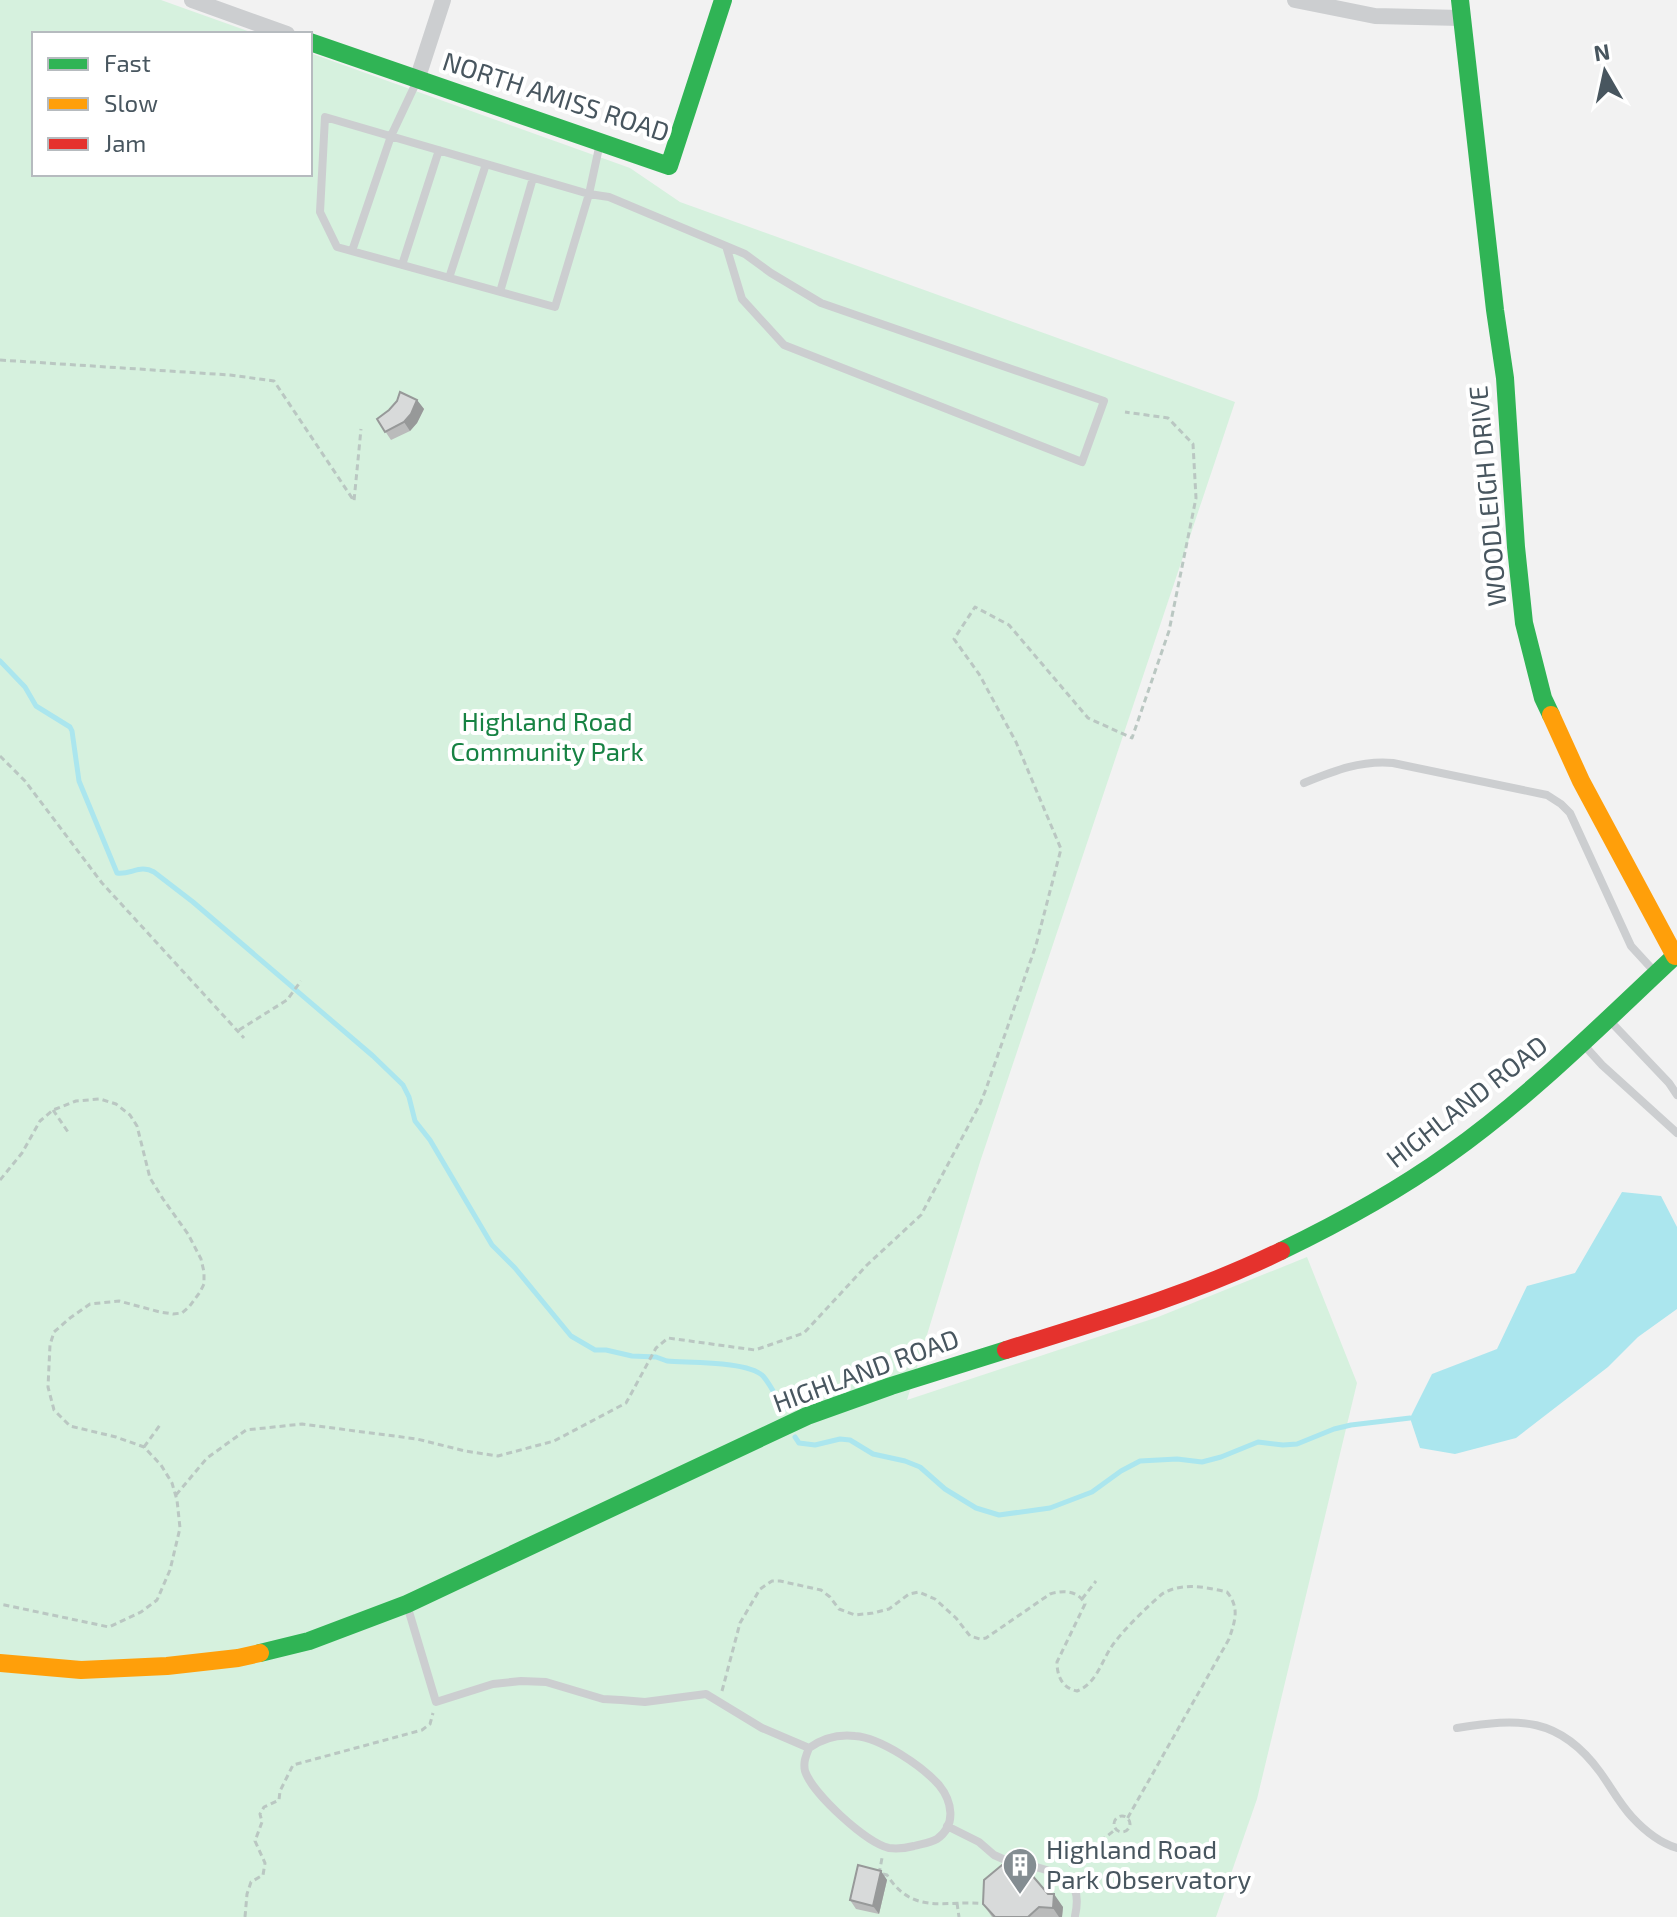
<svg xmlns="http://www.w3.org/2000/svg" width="1677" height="1917" font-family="'Exo 2',sans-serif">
	<rect width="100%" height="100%" fill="#f2f2f2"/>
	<path fill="#d6f1de" d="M0,0h161l95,34h-222v140h276v-121l320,115 50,34 555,200 -255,760 -73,238 251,-83 149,-60 50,126 -100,416 -41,118h-1216z"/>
	<path fill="#abe6ee" d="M1622,1192l39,4 16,31v82l-39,28 -30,30 -92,71 -61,16 -35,-6 -10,-30 22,-44 65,-25 30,-63 48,-13z"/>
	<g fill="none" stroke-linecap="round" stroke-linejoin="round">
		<path stroke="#abe6ee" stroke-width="5" d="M0,661l25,26 11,19 34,21 2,4 7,50 38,92c14,2 23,-9 37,-1l39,30 180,154 30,29 6,12 6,24 15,19 62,105 23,23 56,68 24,14h11l26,6 24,1 11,4c22,2 81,0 96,15 8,9 14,23 21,34
			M795,1437l4,6 16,2 25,-6 10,1 23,14 32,7 15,6 25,22 31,19 23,7 51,-7 42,-16 29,-21 19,-10 37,-2 25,3 19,-5 37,-15 25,3 14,-1 37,-15 17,-4 59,-7"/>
		<path stroke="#bac7c2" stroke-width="3" stroke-dasharray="6 4" stroke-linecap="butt" d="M0,360l230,15 44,6 80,120 7,-72
			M0,756l25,25 77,102 142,155
			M239,1030l48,-30 14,-19
			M53,1110l15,22
			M0,1180l22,-27 18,-32 13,-11 23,-9 24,-2 16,5 14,11 7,11 13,52 13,21 25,35 13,25 3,13v12l-4,8 -11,15 -7,6 -9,1 -13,-2 -41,-11 -29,3 -20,14 -16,14 -4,13 -2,42 6,23 16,16 46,11 28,10 17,18 11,18 5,17 3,28 -10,42 -13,30 -16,12 -32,15 -109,-23
			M144,1447l16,-22
			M176,1495l31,-37 39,-28 56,-6 115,15 48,12 33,5 56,-15 72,-38 30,-55 12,-10 87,12 49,-17 63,-68 54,-50 59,-111 6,-15 50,-144 25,-96 -45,-107 -37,-68 -25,-35 21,-32 34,18 79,93 44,20 37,-107 27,-133 -3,-54 -25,-26 -43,-6
			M1082,1599l14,-18
			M722,1691l18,-68 20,-34 12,-8h8l41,9 9,7 9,12 16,6 18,-2 16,-4 20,-15 10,-2 16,7 21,19 14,18 10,3 6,-1 64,-44c13,-4 28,-4 35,10l-28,58c0,14 5,26 20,29 20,-8 24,-29 35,-45 11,-16 35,-39 50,-52 19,-12 44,-7 65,-2 13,16 8,29 2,47l-102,180
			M1114 1824a8 8 0 1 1 16 0a8 8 0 1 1-16 0Z
			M1069,1866l47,-37
			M879,1874l3,-16
			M883,1874l4,1c27,42 59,24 100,29
			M957,1903l2,14
			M245,1917l2,-23 4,-12 12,-7 2,-12 -10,-22 7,-19 -2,-8 4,-7 15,-7 1,-9 13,-26 129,-35 8,-6 3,-11"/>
		<path stroke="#ccced0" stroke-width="8" d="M600,143l-11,51 -264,-77 -5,95 17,35 218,60 34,-113 20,3 117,49 16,53 42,46 298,117 22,-61 -283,-98 -50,-30 -26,-19 -19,-8
			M352,251l39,-115 25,-53
			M402,265l37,-115
			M449,278l37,-114
			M500,292l33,-114
			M1304,783c30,-12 57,-23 89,-20l154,32 14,9 9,9 61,133 22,24
			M1611,1022l58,61 8,12
			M1583,1044l19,21 75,68
			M407,1605l29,97 57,-18 28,-3 25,1 57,17 18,1 24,2 61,-8 56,34 47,20c-3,8 -6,14 -4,23 7,22 61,72 84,77 8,1 17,0 25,-2 7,-2 16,-3 23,-7 20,-14 15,-38 2,-54 -17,-19 -58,-47 -84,-49 -17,-2 -32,2 -46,12
			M1457,1728c62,-10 102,-12 143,44 11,15 19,31 32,45 12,13 28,26 45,31
			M947,1826l32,16 15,13 9,4c20,6 62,10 72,31 3,8 2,17 0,26"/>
		<path stroke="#ccced0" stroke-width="16" d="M192,0l95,34
			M1295,0l80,16 86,2
			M417,80l26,-80"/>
		<path stroke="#30b455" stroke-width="18" d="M1460,0l35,310 10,68 11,169 8,76 19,75 8,17
			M310,42l359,124 54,-166
			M1281,1251c58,-28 115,-59 168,-97 82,-58 154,-131 228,-200
			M260,1653l49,-12 98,-37 400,-188 84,-30 115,-36"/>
		<path stroke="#ff9f0a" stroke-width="18" d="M1551,715l30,66 94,175
			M0,1663l81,7 86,-4 71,-8 22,-5"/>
		<path stroke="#e5322d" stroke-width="18" d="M1006,1350c93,-29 187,-56 275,-99"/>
	</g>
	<path fill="#babbbb" d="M417,400l7,9 -7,14 -7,8 -19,9 -14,-21z
		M881,1871l6,9 -8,34 -23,-5 -6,-9z
		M1048,1894l15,13 -1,10h-70l-9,-13z"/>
	<path fill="#979999" d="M417,400l7,9 -7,14 -7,8 -6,-9z
		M881,1871l6,9 -8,34 -6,-8z
		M1054,1894l9,13 -1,10h-3l-6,-9z"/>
	<path fill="#d8dada" stroke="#979999" stroke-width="2" d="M400,392l17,8 -6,14 -7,8 -19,10 -8,-13 12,-9 8,-9z
		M858,1865l23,6 -8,35 -23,-6z
		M1002,1865l23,2 23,27h6l-1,14 -14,-1 -11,10h-33l-12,-13 1,-24z"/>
	<defs>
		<g id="building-pin" transform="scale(1.8)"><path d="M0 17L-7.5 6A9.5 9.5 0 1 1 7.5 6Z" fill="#848d92" stroke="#fff"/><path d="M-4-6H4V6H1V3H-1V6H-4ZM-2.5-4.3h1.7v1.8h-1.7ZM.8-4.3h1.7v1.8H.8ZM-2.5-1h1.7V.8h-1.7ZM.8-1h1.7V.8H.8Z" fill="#fff"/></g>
	</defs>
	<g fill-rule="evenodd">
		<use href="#building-pin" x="1020" y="1865"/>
	</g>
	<g text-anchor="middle" stroke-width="8" stroke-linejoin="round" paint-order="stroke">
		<g font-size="26" fill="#48565f" stroke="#fff">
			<text transform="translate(556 97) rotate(18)" y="9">NORTH AMISS ROAD</text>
			<text transform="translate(1488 496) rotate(-95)" y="9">WOODLEIGH DRIVE</text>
			<text transform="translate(1467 1102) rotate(-38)" y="9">HIGHLAND ROAD</text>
			<text transform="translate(866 1371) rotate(-20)" y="9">HIGHLAND ROAD</text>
		</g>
		<g font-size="26" fill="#178243" stroke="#fff">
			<text x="547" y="731">Highland Road<tspan x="547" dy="30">Community Park</tspan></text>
		</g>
		<g font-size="26" fill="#48565f" stroke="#fff" text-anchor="start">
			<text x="1046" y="1859">Highland Road<tspan x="1046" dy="30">Park Observatory</tspan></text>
		</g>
	</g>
	<rect x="32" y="32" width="280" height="144" fill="#ffffff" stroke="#b6bbbf" stroke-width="2"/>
	<rect x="48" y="58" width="40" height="12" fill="#30b455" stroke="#b6bbbf" stroke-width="2"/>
	<text x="104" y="72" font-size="24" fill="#48565f">Fast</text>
	<rect x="48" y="98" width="40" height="12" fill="#ff9f0a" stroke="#b6bbbf" stroke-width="2"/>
	<text x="104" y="112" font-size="24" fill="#48565f">Slow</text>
	<rect x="48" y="138" width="40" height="12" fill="#e5322d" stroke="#b6bbbf" stroke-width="2"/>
	<text x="104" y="152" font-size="24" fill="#48565f">Jam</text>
	<g transform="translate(1605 72) rotate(351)" stroke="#ffffff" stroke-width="6" paint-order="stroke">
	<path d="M0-6L14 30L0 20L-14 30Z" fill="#48565f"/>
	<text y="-12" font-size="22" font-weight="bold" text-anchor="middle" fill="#48565f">N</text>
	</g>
</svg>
